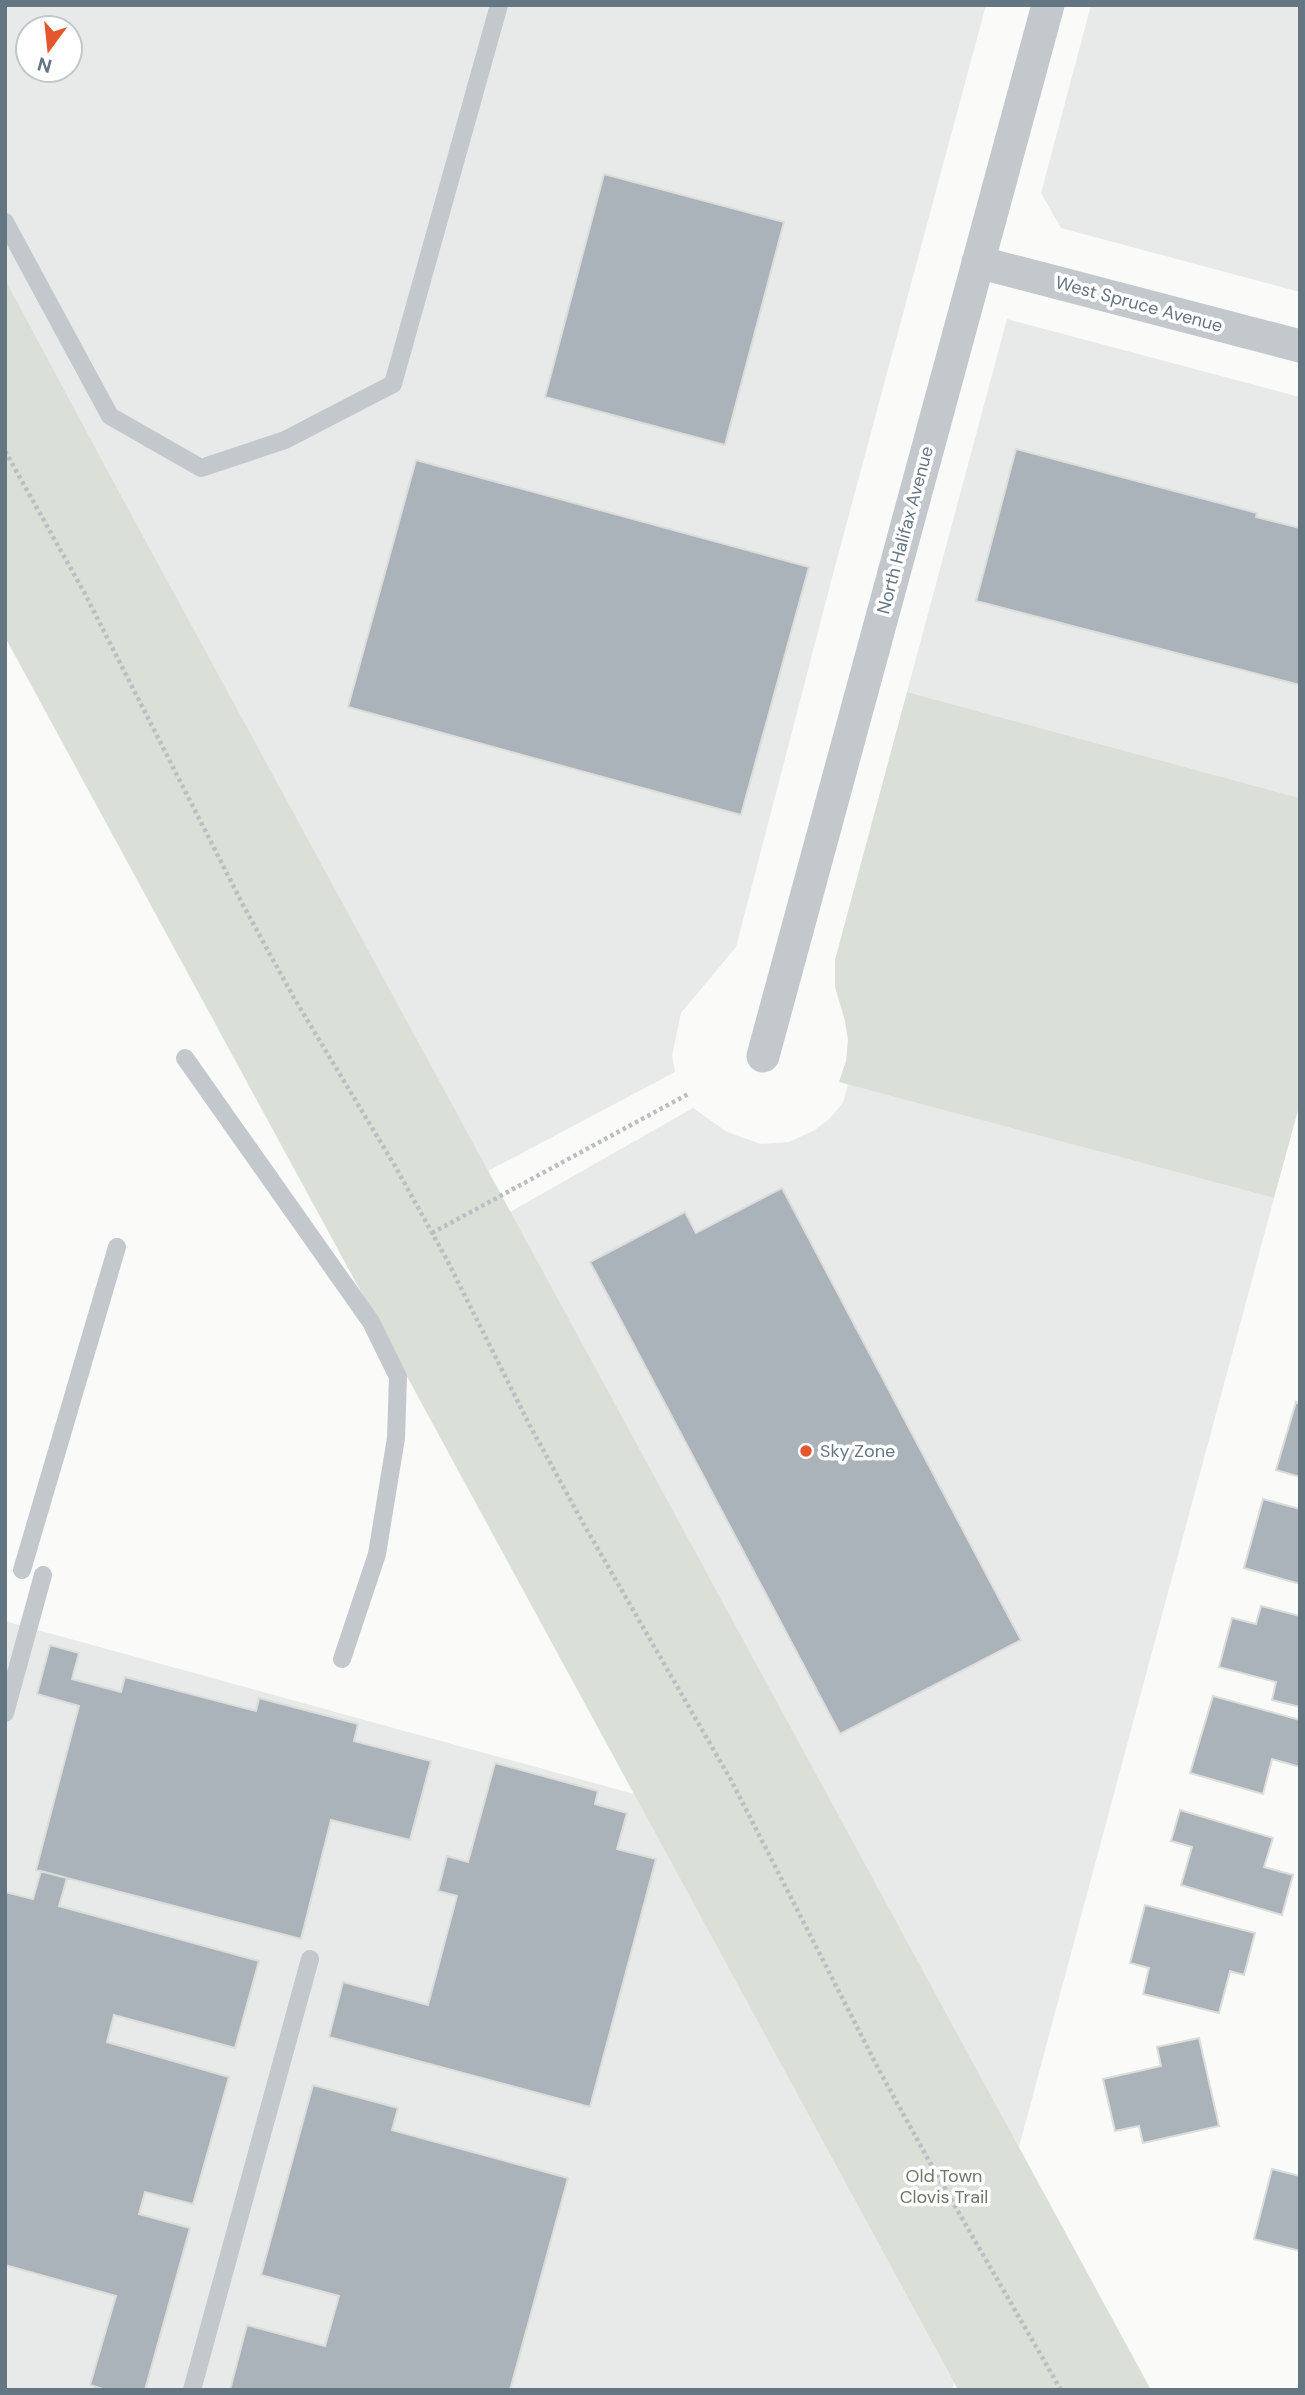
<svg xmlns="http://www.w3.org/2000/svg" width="1305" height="2395" font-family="'DM Sans',sans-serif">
	<rect width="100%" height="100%" fill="#fafaf8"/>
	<path fill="#e8e9e9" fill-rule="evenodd" d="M5,5h981l-153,569 -97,373 -55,66 -9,43 3,16 -187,99 -377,-694 -106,-198zM28,28h42v42h-42z
		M1091,5h209v287l-239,-64 -20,-35z
		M1007,319l293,78v401l-393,-106z
		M848,1084l426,114 -255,949 -509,-935 183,-104 34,24 34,12 28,-2 26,-12 14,-11 14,-16z
		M5,1621l629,173 320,589 -2,7h-947z"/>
	<path fill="#dadfd7" d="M5,279l106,198 1040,1913h-193l-953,-1753z
		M907,692l393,106v305l-26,95 -435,-116 7,-21 2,-21 -3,-19 -10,-34v-27z"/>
	<path fill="#aab3b9" stroke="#dcdcda" stroke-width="2" d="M604,174l180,48 -59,223 -180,-48z
		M1016,449l241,64 -1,4 44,11v157l-324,-84z
		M416,460l393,107 -68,248 -393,-108z
		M782,1188l239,452 -181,94 -250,-472 95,-50 11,21z
		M1296,1402l4,2v73l-24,-7z
		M1263,1499l37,10v75l-56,-16z
		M1261,1606l39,10v91l-28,-7 4,-18 -57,-15 13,-49 24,6z
		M50,1645l29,8 -7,26 49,13 4,-15 131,34 3,-13 99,26 -4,17 77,20 -21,79 -79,-20 -30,119 -265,-69 43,-164 -42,-12z
		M1213,1696l87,24v47l-28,-8 -9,35 -73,-21z
		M495,1763l103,28 -3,13 32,9 -10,36 39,10 -66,248 -261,-70 14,-55 85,23 29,-109 -19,-5 9,-35 21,6z
		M1180,1810l93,28 -9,29 29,8 -11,40 -101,-30 11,-38 -21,-6z
		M41,1871l26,7 -8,28 200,55 -24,87 -121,-33 -7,27 122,35 -36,127 -48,-12 -6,22 51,14 -45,162h-39l-16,-5 26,-89 -111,-31v-373l28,7z
		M1145,1905l110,28 -11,42 -14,-4 -11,42 -76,-19 6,-26 -19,-5z
		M1199,2038l20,88 -76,17 -4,-17 -24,5 -12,-52 58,-13 -4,-19z
		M313,2085l85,23 -6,22 176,48 -58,212h-280l17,-65 78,21 14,-50 -78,-21z
		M1272,2169l28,7v75l-46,-12z"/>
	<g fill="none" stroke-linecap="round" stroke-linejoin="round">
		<path stroke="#bbbfc2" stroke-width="4.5" stroke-dasharray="3.5 3.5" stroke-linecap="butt" d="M5,451l79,141 159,313 51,93 101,168 51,92 83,166 54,99 148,257 148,290 50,91 132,229
			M432,1233l258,-140"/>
		<path stroke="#c3c8cc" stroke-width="18" d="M5,222l105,194 91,52 84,-28 108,-56 106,-379
			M185,1058l186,264 27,55 -2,61 -19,116 -35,105
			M22,1570l95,-323
			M5,1713l38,-138
			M192,2390l118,-431"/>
		<path stroke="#c3c8cc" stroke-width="33" d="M978,262l322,84
			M763,1056l285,-1051"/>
	</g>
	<circle fill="#e4572e" stroke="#fff" stroke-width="2.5" cx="806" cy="1451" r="7"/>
	<g text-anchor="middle" stroke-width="7" stroke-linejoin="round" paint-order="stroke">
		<g font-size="18" fill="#657683" stroke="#fff">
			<text transform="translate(1139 304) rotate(15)" y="6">West Spruce Avenue</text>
			<text transform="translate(905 530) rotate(-75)" y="6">North Halifax Avenue</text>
		</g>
		<g font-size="18" fill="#657683" stroke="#fff" text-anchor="start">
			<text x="820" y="1457">Sky Zone</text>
		</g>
		<g font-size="18" fill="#687a64" stroke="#fff">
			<text x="944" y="2182">Old Town<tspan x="944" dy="21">Clovis Trail</tspan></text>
		</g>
	</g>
	<rect width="1305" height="2395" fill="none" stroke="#657683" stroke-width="14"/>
	<g transform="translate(49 49) rotate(195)"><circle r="33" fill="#ffffff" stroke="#c1c8cd" stroke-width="2"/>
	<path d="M0-5L12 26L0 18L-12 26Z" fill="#e4572e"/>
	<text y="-10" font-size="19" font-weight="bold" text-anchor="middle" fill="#657683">N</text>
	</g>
</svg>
